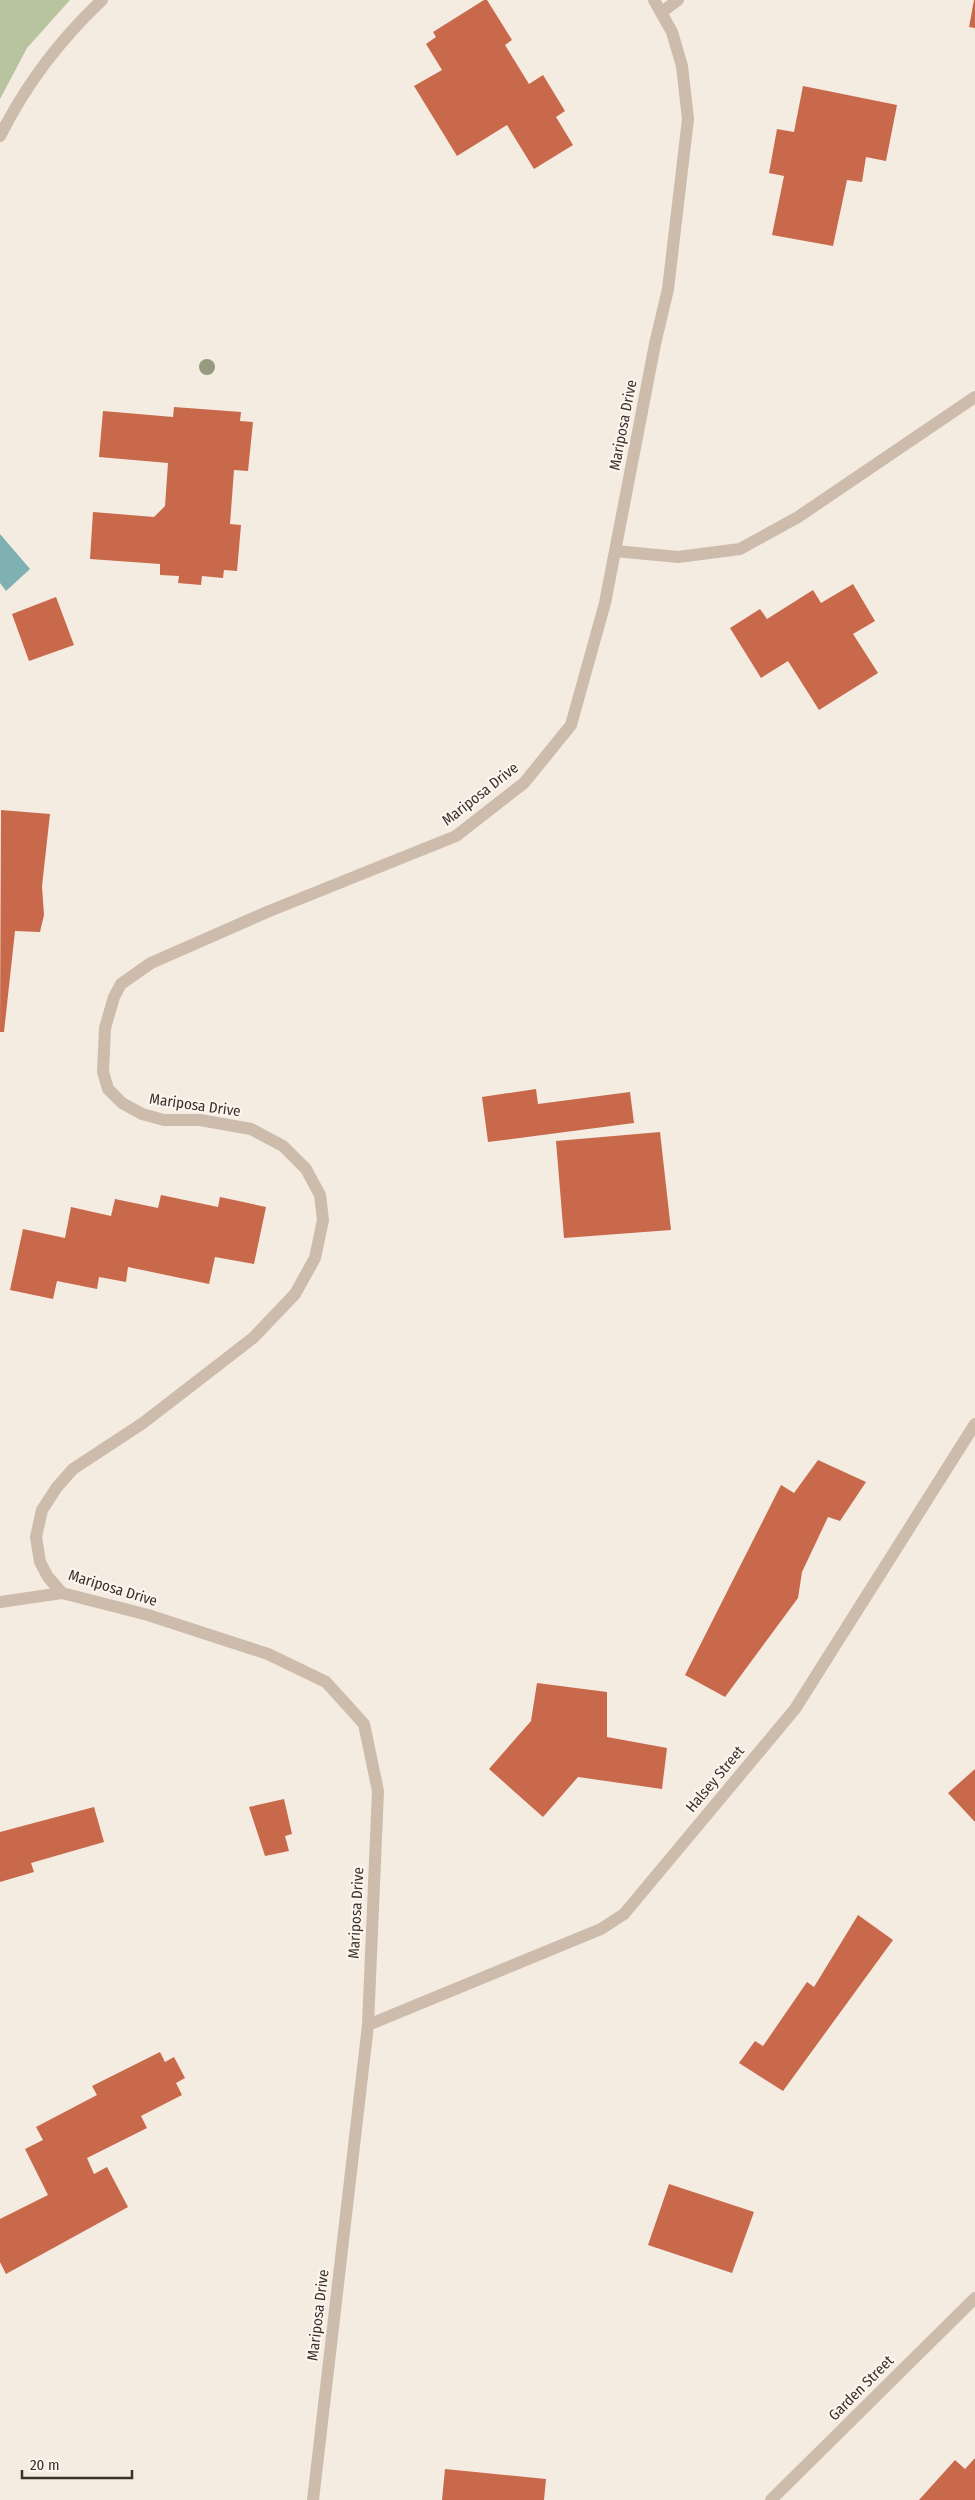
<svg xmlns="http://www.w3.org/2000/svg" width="975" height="2500" font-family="'Fira Sans Condensed',sans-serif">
	<rect width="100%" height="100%" fill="#f4ebe1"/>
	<path fill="#b8c4a0" d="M0,0h70l-43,48 -27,51z"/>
	<path fill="#7fb0b2" d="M0,534l30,35 -24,22 -6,-8z"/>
	<path fill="#c8694b" d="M484,0h3l25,40 -7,5 24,39 14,-9 22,36 -9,6 17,28 -39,24 -27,-44 -50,31 -43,-70 28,-16 -16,-26 10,-7 -3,-5z
		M974,0h1v28l-6,-1z
		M803,86l94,19 -11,56 -20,-4 -4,25 -15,-2 -14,66 -61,-11 12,-59 -15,-3 8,-44 17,3z
		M174,407l67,5 -1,9 13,1 -5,49 -14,-1 -4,54 11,1 -4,46 -13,-1 -1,8 -21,-2 -1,9 -23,-2 1,-7 -19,-1v-11l-70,-5 3,-47 61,5 11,-11 3,-43 -69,-6 4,-46 70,6z
		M853,584l22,37 -22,13 25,39 -59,37 -31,-49 -27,17 -31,-50 30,-19 7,10 46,-29 8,13z
		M56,597l18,48 -45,16 -17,-47z
		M1,810l49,4 -8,72 2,29 -4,17 -25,-1 -11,101h-4z
		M536,1089l2,15 92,-12 4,31 -146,19 -6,-45z
		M660,1132l11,98 -107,8 -8,-97z
		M161,1195l57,12 2,-10 46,10 -12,57 -39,-7 -6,27 -81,-17 -2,15 -27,-5 -2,12 -40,-8 -4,18 -43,-9 13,-61 42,9 6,-31 40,9 4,-17 43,9z
		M818,1460l48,22 -26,39 -12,-4 -26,55 -4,26 -73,99 -40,-22 96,-190 13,8z
		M537,1683l70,9v45l60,11 -5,41 -84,-12 -35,40 -54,-48 42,-48z
		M975,1769v53l-27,-29z
		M284,1799l8,35 -7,2 4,15 -24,5 -16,-49z
		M94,1807l10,35 -73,21 3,9 -34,10v-50z
		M858,1915l35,25 -110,151 -44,-28 16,-22 8,5 44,-64 7,5z
		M160,2052l5,10 9,-5 11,21 -9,5 6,12 -41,21 6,12 -60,30 7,16 13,-7 21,40 -122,67 -6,-12v-43l48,-24 -23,-46 18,-9 -7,-13 61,-32 -5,-9z
		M669,2184l85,28 -22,61 -84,-28z
		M975,2458v42h-56l36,-40 10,9z
		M445,2469l101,10 -2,21h-102z"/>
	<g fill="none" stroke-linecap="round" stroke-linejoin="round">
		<path stroke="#cdbbac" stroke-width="12" d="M662,12l16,-12
			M615,551l63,6 62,-8 58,-32 177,-120"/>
		<path stroke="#cdbbac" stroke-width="12" d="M0,136c27,-53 59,-95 102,-136
			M0,1602l62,-9
			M368,2025l233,-96 23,-15 171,-205 180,-285
			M313,2500l55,-475 10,-234 -14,-67 -38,-42 -58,-28 -120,-39 -86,-22 -14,-16 -8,-15 -4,-25 6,-27 15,-23 16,-18 70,-46 110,-85 42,-44 20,-36 8,-38 -3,-25 -14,-26 -23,-23 -32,-17 -51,-9h-36l-22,-6 -20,-11 -14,-14 -5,-17 2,-44 9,-31 7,-13 30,-21 116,-51 189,-76 68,-53 47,-58 34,-122 50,-259 13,-55 20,-170 -6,-53 -10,-34 -18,-32"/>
		<path stroke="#cdbbac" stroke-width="12" d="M771,2500l204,-202"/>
	</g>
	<circle fill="#969b7f" cx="207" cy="367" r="8"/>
	<g text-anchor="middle" stroke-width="4.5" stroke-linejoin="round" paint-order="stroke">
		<g font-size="15" fill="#3b302b" stroke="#fbf5ee">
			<text transform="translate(623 425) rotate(-79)" y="5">Mariposa Drive</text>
			<text transform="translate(480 794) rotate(-38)" y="5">Mariposa Drive</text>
			<text transform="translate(195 1105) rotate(8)" y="5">Mariposa Drive</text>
			<text transform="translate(113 1588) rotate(17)" y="5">Mariposa Drive</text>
			<text transform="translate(715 1779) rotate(-50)" y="5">Halsey Street</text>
			<text transform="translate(356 1913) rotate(-87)" y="5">Mariposa Drive</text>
			<text transform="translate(318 2315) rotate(-83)" y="5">Mariposa Drive</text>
			<text transform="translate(861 2388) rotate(-45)" y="5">Garden Street</text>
		</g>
	</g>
	<path d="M22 2470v8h110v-8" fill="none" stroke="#3b302b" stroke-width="2.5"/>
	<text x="30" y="2470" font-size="15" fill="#3b302b" stroke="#fbf5ee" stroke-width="4" paint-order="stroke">20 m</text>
</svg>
